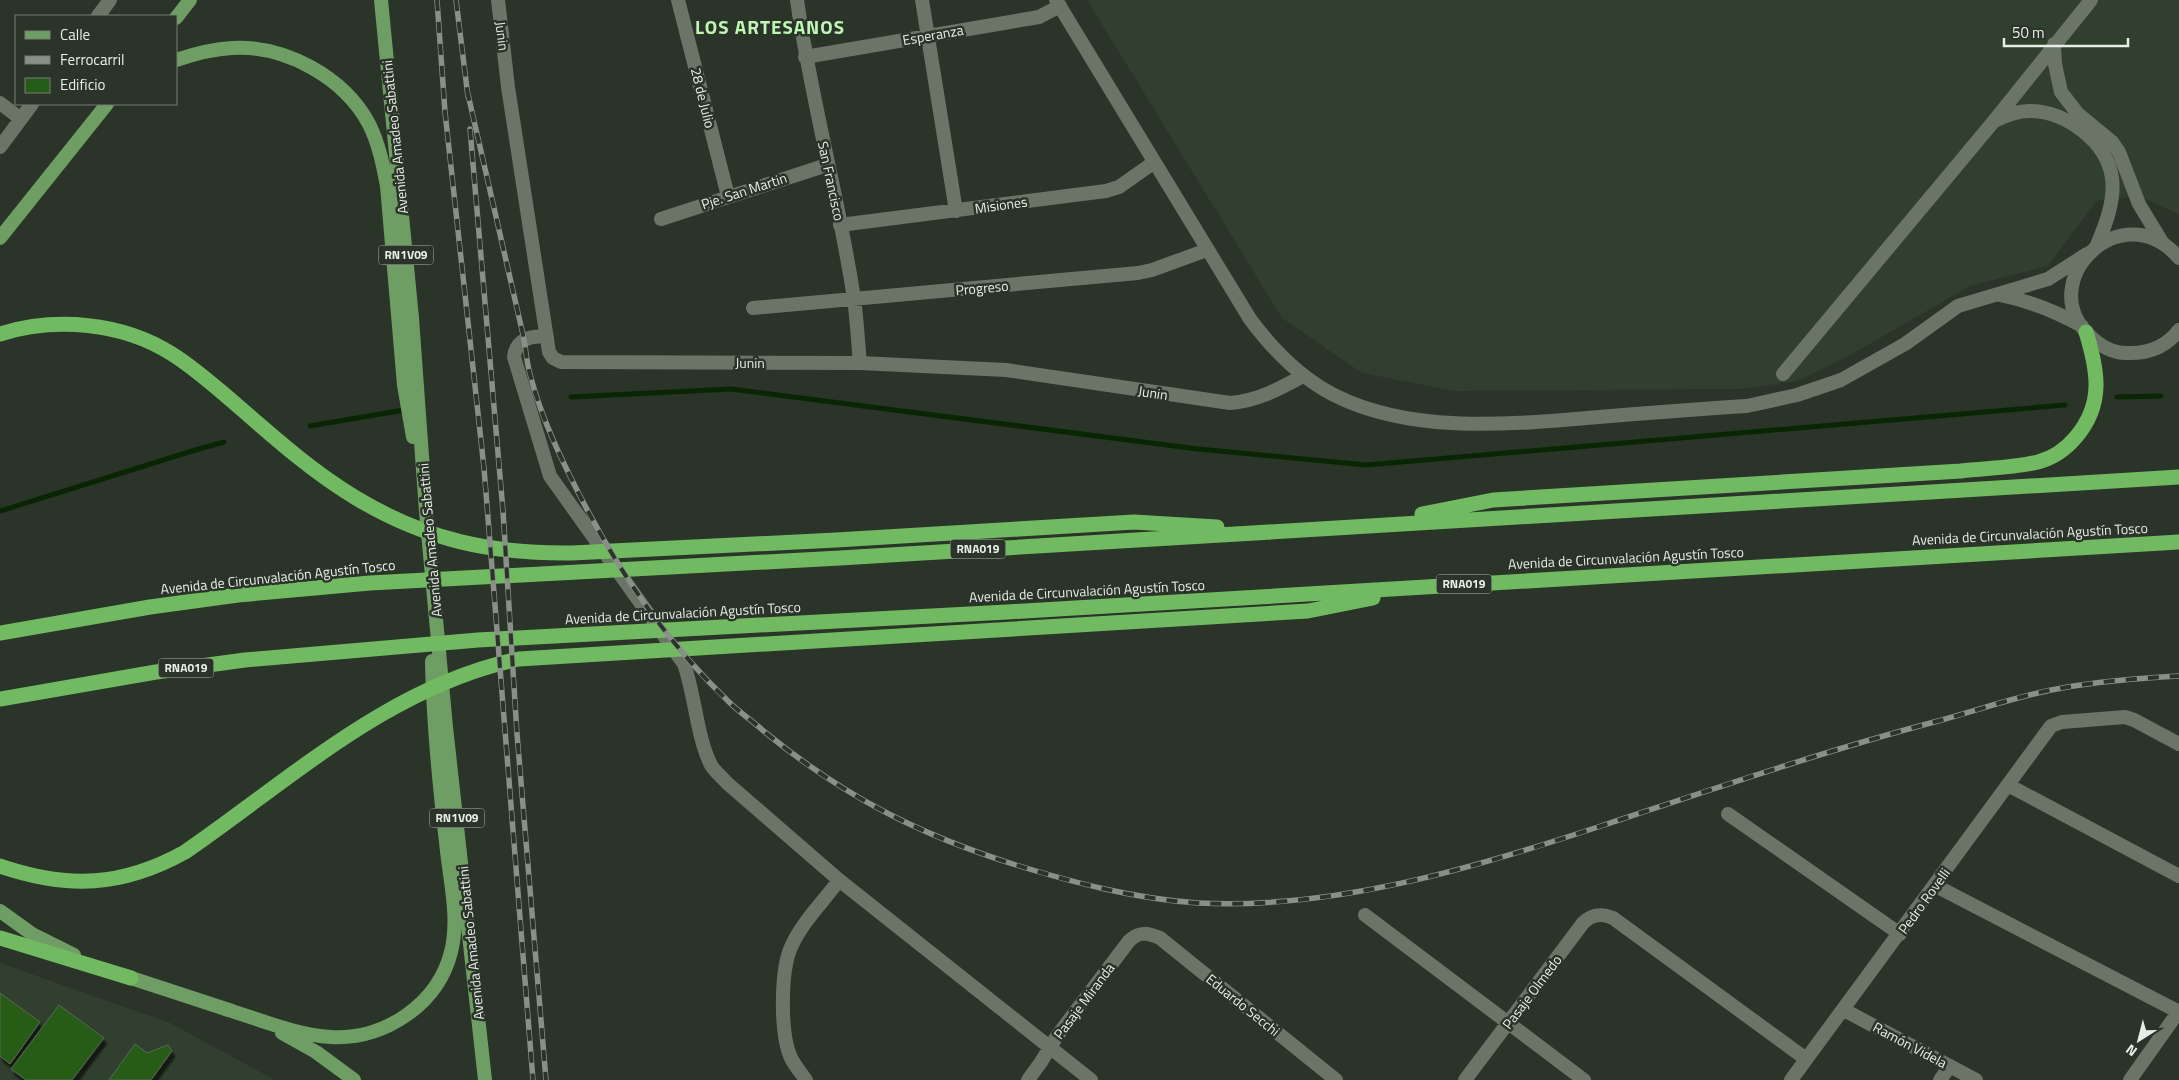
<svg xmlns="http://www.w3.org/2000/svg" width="2179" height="1080" font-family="'Titillium Web',sans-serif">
	<defs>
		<filter id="shadow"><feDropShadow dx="3" dy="5.5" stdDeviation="1" flood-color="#0009"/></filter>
	</defs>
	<rect width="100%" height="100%" fill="#2a3428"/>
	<path fill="#313f2e" d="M1087,0h1092v214l-40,-18 -42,5 -49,65 -78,20 -123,71 -50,24 -57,8 -286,2 -92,-18 -80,-55z
		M0,963l170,60 105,57h-275z"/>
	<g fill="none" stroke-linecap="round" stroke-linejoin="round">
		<path stroke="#092503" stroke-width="5" d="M571,397l160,-8 467,60 168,16 699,-60
			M2117,397l44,-1
			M310,426l94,-16
			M0,511l192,-60 32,-9"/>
	</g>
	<path fill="#265c19" stroke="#5b6659" filter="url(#shadow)" d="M0,993l40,29 -30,42 -10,-8z
		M59,1005l45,33 -32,42h-46l-15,-11z
		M135,1044l12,9 21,-8 4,6 -21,29h-42z"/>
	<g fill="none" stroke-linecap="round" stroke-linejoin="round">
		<path stroke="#6a7467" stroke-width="14" d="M498,0l10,87 41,265 4,6 8,4 299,1 146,7 224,33c27,-2 49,-14 73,-27
			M678,0l50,196
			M797,0c14,100 42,198 57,299 3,21 4,43 6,64
			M922,0l34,211
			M98,16l12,-16
			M2054,44l1,20 6,28 17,22 34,28 7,10 20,52 23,38
			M805,57l234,-40 21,-11
			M0,103l21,16
			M1994,121c12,-5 25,-11 37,-10 35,1 76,30 81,67 3,22 -6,46 -15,67
			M0,147l32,-43
			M661,219l166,-54
			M840,225l266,-34 13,-4 34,-24
			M753,308l385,-35 14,-3 55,-20
			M547,337c-16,-2 -31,2 -33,20l36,119 134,188c11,31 13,74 27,101 4,7 11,12 16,18l112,97 252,200
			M1783,374l211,-253 97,-121
			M2008,785l171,91
			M1728,814l172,120
			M1936,886l243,126
			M1365,915l219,165
			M1844,1010l132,70
			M806,1080c-5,-7 -11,-14 -15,-22 -11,-24 -11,-89 1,-113 11,-24 32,-44 47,-65
			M1028,1080l13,-18 16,-26 72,-95c10,-10 19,-8 31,-3l176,142
			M1465,1080l118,-157c9,-9 18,-10 30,-5l193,141
			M1791,1080l260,-354 11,-4 63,-5 9,3 45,24
			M1940,1080l10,-14
			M2130,1080l49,-69"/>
		<path stroke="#6a7467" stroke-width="14" d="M1056,0l194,319c23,31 49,58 84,76 79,40 179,29 265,22 49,-4 98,-8 148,-11l50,-11 44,-15 64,-36 53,-38 90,-27 39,-25
			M2179,258c-57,-66 -146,23 -90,77 10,10 23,18 37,18 21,1 40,-6 53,-23
			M2000,295c30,6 55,16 82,31"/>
		<path stroke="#6e9e63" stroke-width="14" d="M381,0l31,318 14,193 20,216 39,353
			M176,18l14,-18
			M176,60c18,-6 37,-11 56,-12 53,-3 112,29 137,76 10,20 14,41 18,62l17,199 9,52
			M0,238l107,-134
			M0,911l32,23 42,21
			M122,975l110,36
			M225,1009c34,10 70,26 106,28 54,3 107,-33 120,-85 9,-35 -2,-75 -5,-110 -7,-60 -13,-121 -14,-181
			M282,1033l34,19 38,28"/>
		<path stroke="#71ba61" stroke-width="15" d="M0,334c55,-17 122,-12 172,20 21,13 40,30 59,46 39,34 80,71 125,98 70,42 135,56 216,55l264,-13 298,-18 83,5
			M1422,514l71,-14 468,-29c25,-3 52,-3 77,-9 15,-4 28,-13 38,-25 28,-33 22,-66 10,-105
			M0,633l150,-26 88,-12 132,-12 470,-25 1339,-81
			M0,699l156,-27 89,-12 233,-20 529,-28 1172,-70
			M0,866c68,23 122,21 185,-14 106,-73 205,-166 334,-193l789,-48 65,-13
			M0,938l131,40"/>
		<g stroke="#889087" stroke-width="5.5">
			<path id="rail" d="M437,0l8,112 39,356 49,612
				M456,0l12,97
				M467,90l57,249c2,13 3,26 7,39 9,34 24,68 40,100 40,82 91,160 157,223 12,12 26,21 38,32 79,64 154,102 250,132 59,18 120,34 182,38 135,7 276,-35 403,-77 112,-37 223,-75 337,-105 41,-11 82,-26 124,-33 38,-7 79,-10 117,-12
				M470,129l33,382 14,223 29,346"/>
		</g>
		<use href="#rail" stroke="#2a3428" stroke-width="4" stroke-dasharray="11" stroke-linecap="butt"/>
	</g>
	<g text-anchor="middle" stroke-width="5" stroke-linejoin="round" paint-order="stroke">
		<g fill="#2a3428" stroke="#afb6ae" stroke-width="1">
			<rect x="378.5" y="245.5" width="55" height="19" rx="4"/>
			<rect x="950.5" y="539.5" width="55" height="19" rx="4"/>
			<rect x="1436.5" y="574.5" width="55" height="19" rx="4"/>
			<rect x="158.5" y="658.5" width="55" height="19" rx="4"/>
			<rect x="429.5" y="808.5" width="55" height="19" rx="4"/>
		</g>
		<g font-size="12" font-weight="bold" fill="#e8eee7">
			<text x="406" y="259">RN1V09</text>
			<text x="978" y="553">RNA019</text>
			<text x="1464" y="588">RNA019</text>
			<text x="186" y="672">RNA019</text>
			<text x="457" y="822">RN1V09</text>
		</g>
		<g font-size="14" fill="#e8eee7" stroke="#2a3428">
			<text transform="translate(933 35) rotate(-10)" y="5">Esperanza</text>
			<text transform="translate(502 36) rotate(83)" y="5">Junin</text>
			<text transform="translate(703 98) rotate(76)" y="5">28 de Julio</text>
			<text transform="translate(395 137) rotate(-96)" y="5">Avenida Amadeo Sabattini</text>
			<text transform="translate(831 181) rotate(78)" y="5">San Francisco</text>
			<text transform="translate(744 191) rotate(-18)" y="5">Pje. San Martin</text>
			<text transform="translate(1001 205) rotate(-8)" y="5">Misiones</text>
			<text transform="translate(982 288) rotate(-5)" y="5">Progreso</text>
			<text x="750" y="368">Junin</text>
			<text transform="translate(1153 393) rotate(9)" y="5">Junin</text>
			<text transform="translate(2030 534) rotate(-3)" y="5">Avenida de Circunvalación Agustín Tosco</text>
			<text transform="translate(430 540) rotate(-95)" y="5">Avenida Amadeo Sabattini</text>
			<text transform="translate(1626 558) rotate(-3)" y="5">Avenida de Circunvalación Agustín Tosco</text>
			<text transform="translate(278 577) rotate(-6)" y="5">Avenida de Circunvalación Agustín Tosco</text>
			<text transform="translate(1087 591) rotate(-3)" y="5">Avenida de Circunvalación Agustín Tosco</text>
			<text transform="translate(683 613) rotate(-3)" y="5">Avenida de Circunvalación Agustín Tosco</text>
			<text transform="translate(1924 901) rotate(-54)" y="5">Pedro Rovelli</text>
			<text transform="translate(471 943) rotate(-96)" y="5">Avenida Amadeo Sabattini</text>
			<text transform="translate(1532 992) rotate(-53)" y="5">Pasaje Olmedo</text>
			<text transform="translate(1084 1001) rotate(-53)" y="5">Pasaje Miranda</text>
			<text transform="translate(1243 1005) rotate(39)" y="5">Eduardo Secchi</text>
			<text transform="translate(1910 1045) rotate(28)" y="5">Ramón Videla</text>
		</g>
		<g font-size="19" font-weight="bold" letter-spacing="1" fill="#c1f5b6" stroke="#2a3428">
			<text x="770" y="34">LOS ARTESANOS</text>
		</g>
	</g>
	<rect x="15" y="15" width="162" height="90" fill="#2a3428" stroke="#767e74"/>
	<rect x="25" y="31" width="25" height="8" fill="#6e9e63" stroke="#767e74"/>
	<text x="60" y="40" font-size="15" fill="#e8eee7">Calle</text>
	<rect x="25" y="56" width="25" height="8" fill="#889087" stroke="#767e74"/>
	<text x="60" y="65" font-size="15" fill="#e8eee7">Ferrocarril</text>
	<rect x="25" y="78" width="25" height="15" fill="#265c19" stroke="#767e74"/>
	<text x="60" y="90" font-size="15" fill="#e8eee7">Edificio</text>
	<g transform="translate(2139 1040) rotate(216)" stroke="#2a3428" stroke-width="4" paint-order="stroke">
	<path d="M0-4L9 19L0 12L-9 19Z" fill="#e8eee7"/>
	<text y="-8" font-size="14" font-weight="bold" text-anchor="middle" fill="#e8eee7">N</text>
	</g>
	<path d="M2004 38v8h124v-8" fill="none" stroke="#e8eee7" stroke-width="2.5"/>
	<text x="2012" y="38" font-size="15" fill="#e8eee7" stroke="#2a3428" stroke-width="4" paint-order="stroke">50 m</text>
</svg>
